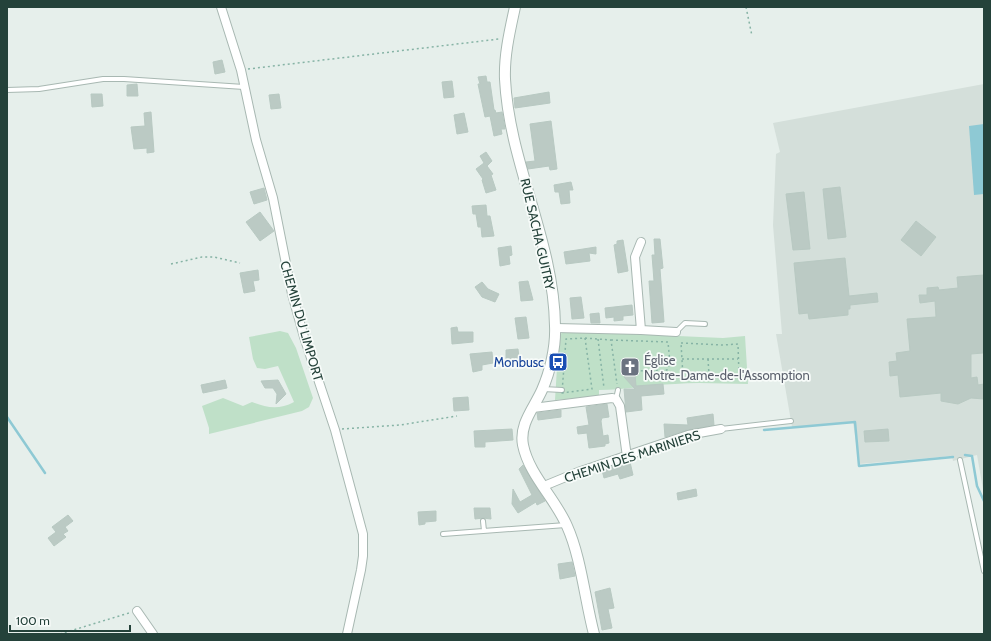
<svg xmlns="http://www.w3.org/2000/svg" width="991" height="641" font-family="Cabin,sans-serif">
	<rect width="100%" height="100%" fill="#e6efeb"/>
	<path fill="#d4dfda" d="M984,84v411l-7,-40 -24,6 -1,-5 -93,8 -6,-42 -61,5 -16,-93h6l-9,-109 3,-71 4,-2 -7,-29z"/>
	<path fill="#bfe0c8" d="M280,331l8,2 8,15 17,50 -4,9 -7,4 -93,23v-6l-7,-22 21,-8 20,8 9,-4c15,6 27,8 42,0l-16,-36 -13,3 -8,-1 -4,-9 -4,-22z
		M565,331l158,7 22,-2 3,48c-24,0 -49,-2 -73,0 -27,1 -50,6 -76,6v6l-44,4 4,-65z"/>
	<path fill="#8ec9d4" d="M984,124v70l-10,1 -5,-69z"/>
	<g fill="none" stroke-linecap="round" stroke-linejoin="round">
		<path stroke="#8ec9d4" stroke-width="2.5" d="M7,417l38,56
			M764,430l91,-8 4,44 94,-9
			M965,455l7,1 5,30 7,15"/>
	</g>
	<path fill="#bbcac4" stroke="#b8c9c2" d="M222,60l3,12 -10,2 -2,-12z
		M486,76l1,6h3l4,28h1l1,3 6,-1 3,17h-4l1,5 -8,2 -4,-20 -5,1 -7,-33h2l-2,-7z
		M452,81l2,16 -10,1 -2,-16z
		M137,84l1,12h-11v-11z
		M549,92l1,11 -35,5 -1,-10z
		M91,94h11l1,12 -11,1z
		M279,94l2,14 -10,1 -2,-14z
		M151,112l3,40 -7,1v-5l-13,1 -3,-22 14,-1 -1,-13z
		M464,113l4,19 -11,2 -3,-19z
		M551,121l6,48 -7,1 -1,-4 -21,3 -2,-7 9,-1 -5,-37z
		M486,152l6,9 -5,5 6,8 -2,1 5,15 -10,3 -4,-13 1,-1 -7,-10 8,-6 -4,-7z
		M571,182l2,8h-4l1,13 -9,1 -2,-12h-4l-1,-7z
		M840,187l6,50 -18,2 -5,-50z
		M264,188l3,12 -13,4 -4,-12z
		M804,192l6,57 -17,1 -7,-56z
		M486,205l1,11h3l4,20 -12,1 -1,-10h-3l-2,-13h-3l-1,-8z
		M260,212l14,19 -14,10 -14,-19z
		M916,221l20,16 -15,19 -20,-16z
		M654,239h6l3,29 -3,1 4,53 -12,1 -3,-42h5l-2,-26h3z
		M623,240l5,31 -10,2 -4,-28 3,-1v-3z
		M511,246l1,9 -3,1 1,8 -10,2 -2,-18z
		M596,247v7l-7,-1 1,8 -24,3 -2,-12z
		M845,258l4,38 28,-3 1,9 -28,3v4h-2v6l-39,4 -1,-6 -9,1 -5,-51z
		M258,270l1,10 -6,1 2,10 -11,2 -4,-20z
		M984,275l-1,78 -12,1v24l6,-1 1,8 6,-1v15l-13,-1 -13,6 -17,-3v-8l-41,4 -2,-22 -8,1 -1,-14 8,-1 -1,-8 14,-2 -3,-32 29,-2 -1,-16 -15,2 -1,-8h8v-7l11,-1 1,3 19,-2 -1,-11z
		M528,281l5,19 -12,1 -2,-19z
		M482,282l6,7 11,5 -4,8 -13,-5 -7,-10z
		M581,297l3,21 -12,1 -2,-21z
		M632,305l1,10 -10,1v4l-9,1v-4l-8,1 -1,-10z
		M599,313l1,10h-9l-1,-9z
		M526,317l3,21 -11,1 -3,-21z
		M457,327l1,5h15v10l-21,2 -1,-16z
		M518,349l1,9h-5l1,2 -9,1v-11z
		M492,352l1,11 -11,2v5l-9,2 -3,-18z
		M633,360l1,2 2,24 27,-2 1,10 -23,2 1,14 -16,2 -2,-23h11l-11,-12 2,-2 -1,-13z
		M225,380l2,8 -24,5 -2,-8z
		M278,380l8,14 -10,10 1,-10 -4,-6h-8l-4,-7z
		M468,397l1,13 -15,1 -1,-13z
		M607,404l2,13 -7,1 -1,3 2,15 5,-1 1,8 -4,1v2l-16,2 -2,-15 -9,1 -1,-7 12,-2 -3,-18z
		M561,410v7l-23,3 -1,-7z
		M713,414l1,11 -27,5 -22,7 -1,-13 24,1 -1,-7z
		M512,429l1,11 -28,2v5h-10l-1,-16z
		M888,429l1,12 -24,1 -1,-11z
		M625,462h5l3,13 -13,4 -2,-5 -14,4 -2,-8z
		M523,465l22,36 -8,4 -1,-3 -18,11 -6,-9 1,-15 7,13 12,-7 -13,-26z
		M696,489l1,7 -19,4 -1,-7z
		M474,508h16l1,11 -8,-1 -8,1z
		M436,511v10l-11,1v2l-6,1 -1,-13z
		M68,515l5,6 -8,6 3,4 -5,3 3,3 -12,9 -6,-8 8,-6 -4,-5z
		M572,562l3,14 -15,3 -2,-15z
		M610,588l4,20 -6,1 4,19 -10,2 -7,-38z"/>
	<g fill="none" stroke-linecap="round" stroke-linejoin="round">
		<g stroke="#a8b8b2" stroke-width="6">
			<path id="service" d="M7,90l32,-1 64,-10h21l120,8
				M676,332l9,-9 20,1
				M543,389l19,1
				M616,399l2,-9
				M721,429l70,-8
				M960,460l24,111
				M483,521l1,10
				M443,534l123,-9"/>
		</g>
		<g stroke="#a8b8b2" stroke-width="10">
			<path id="minor" d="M221,7l20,63 15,70 17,58 19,96 12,43 31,93 28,104v22l-2,14 -14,64
				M556,328l85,2 -6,-73 6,-15
				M641,330l35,2
				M533,408l79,-10 4,1 4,7 7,51
				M544,486l34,-14 110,-37 33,-6
				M137,611l16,23"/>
		</g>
		<g stroke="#a8b8b2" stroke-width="12">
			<path id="tertiary" d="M515,7c-5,23 -11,48 -10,72 4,84 49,162 50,247 1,21 -5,46 -13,64 -8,18 -23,34 -19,55 6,30 32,53 44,81 14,31 18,74 27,108"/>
		</g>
		<path stroke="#86b3a5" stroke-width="1.5" stroke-dasharray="2 3" stroke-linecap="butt" d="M746,7l6,29
			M248,69l251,-30
			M171,264l31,-7h12l26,6
			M585,338l7,51 -30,4 4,-54z
			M585,338l26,2 6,44
			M598,339l6,49
			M611,340l57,2 2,21 -3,7 -30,1
			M681,343l42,2 15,-1 1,32 -56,1z
			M682,359h56
			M708,359l1,16
			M342,429l58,-4 57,-9
			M60,634l69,-21"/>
		<use href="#service" stroke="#fff" stroke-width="4"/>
		<use href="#minor" stroke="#fff" stroke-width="8"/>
		<use href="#tertiary" stroke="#fff" stroke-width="10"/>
	</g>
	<defs>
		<g id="bus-square" transform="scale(1)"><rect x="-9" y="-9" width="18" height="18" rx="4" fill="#1a4fb4" stroke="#f7fbf9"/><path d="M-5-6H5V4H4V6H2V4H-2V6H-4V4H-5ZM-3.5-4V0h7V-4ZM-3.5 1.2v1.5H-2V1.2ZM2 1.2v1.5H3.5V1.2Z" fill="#fff"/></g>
		<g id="church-square" transform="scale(1)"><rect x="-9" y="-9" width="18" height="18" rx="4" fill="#6b7280" stroke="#f7fbf9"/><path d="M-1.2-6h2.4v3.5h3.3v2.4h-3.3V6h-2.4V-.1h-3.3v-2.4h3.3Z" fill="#fff"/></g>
	</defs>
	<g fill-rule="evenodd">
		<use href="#bus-square" x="558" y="362"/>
		<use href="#church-square" x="630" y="367"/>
	</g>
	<g text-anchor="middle" stroke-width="3.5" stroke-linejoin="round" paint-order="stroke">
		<g font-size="13" fill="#24423a" stroke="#f7fbf9">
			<text transform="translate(538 234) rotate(77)" y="5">RUE SACHA GUITRY</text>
			<text transform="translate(302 321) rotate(74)" y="5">CHEMIN DU LIMPORT</text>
			<text transform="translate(632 456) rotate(-18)" y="5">CHEMIN DES MARINIERS</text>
		</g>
		<g font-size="13" fill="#5b616d" stroke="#f7fbf9" text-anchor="start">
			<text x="644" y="365">Église<tspan x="644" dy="15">Notre-Dame-de-l'Assomption</tspan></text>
		</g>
		<g font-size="13" fill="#164399" stroke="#f7fbf9" text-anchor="end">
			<text x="544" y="367">Monbusc</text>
		</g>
	</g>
	<rect width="991" height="641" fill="none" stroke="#24423a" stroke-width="16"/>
	<path d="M10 625v6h120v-6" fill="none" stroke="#24423a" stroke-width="2"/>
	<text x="16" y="625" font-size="12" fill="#24423a" stroke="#f7fbf9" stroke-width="3" paint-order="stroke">100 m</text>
</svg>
